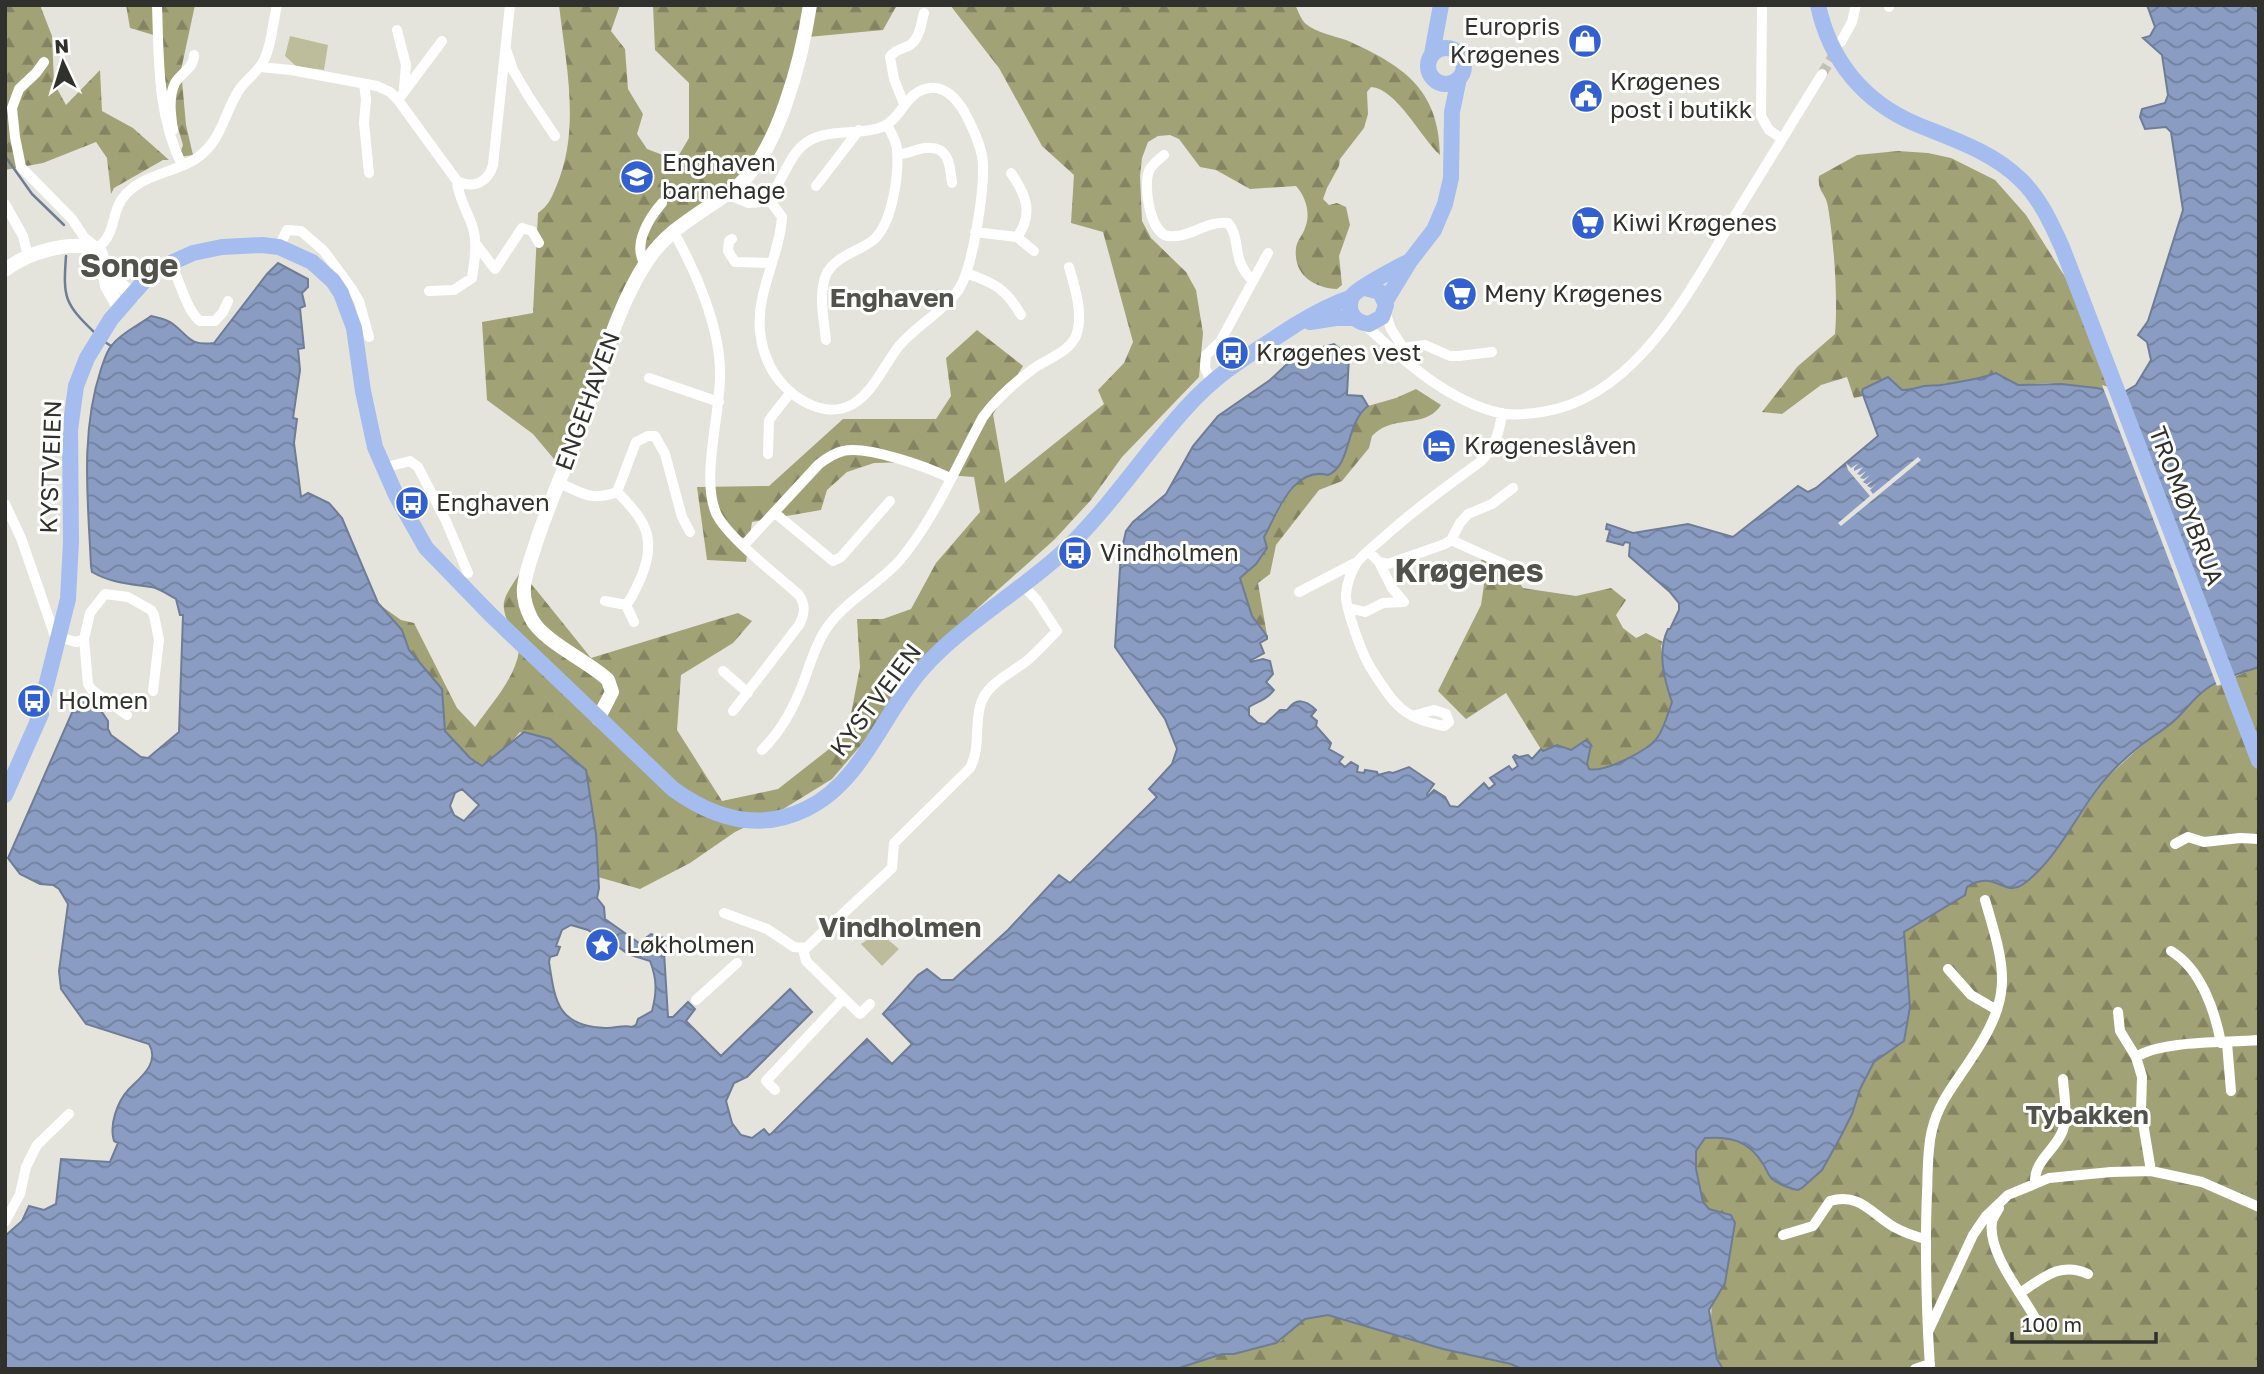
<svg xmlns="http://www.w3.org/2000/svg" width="2264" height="1374" font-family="'Golos Text',sans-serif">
	<defs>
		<pattern id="forest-firs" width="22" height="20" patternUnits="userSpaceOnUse" patternTransform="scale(1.75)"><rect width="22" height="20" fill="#a2a277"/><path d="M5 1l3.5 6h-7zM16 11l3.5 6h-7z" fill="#848462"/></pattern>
		<pattern id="water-waves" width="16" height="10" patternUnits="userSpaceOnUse" patternTransform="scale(1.75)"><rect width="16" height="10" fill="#8a9cc2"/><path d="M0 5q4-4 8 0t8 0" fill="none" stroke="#71809e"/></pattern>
	</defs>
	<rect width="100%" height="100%" fill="#e4e4dc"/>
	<path fill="#bdbd9b" d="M290,36l38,9 -4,25 -28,-4 -11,-10z
		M879,932l20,17 -17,17 -21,-22z"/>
	<path fill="url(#forest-firs)" d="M5,5h35l12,31 2,47 12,22 34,-35 2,41 31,17 36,32h-6l-49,28 -3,6 -4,-36 -11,-16 -53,21 -38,7z
		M126,5h69l-14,65 5,55 7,30 -14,2 4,-12 -16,-54 -10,-55 -27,-8z
		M559,5h61l-9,26 14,18 3,40 15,25 -6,20 10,15 29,11 13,-22v-55l-34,-33 -2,-45h244l-14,25 -75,7 -55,140 -96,73 -19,22 -79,193 -26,-31 -46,-34 -5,-78 51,-9 5,-100c10,-7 13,-14 18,-26 25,-58 10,-121 3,-182z
		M950,5h345c3,5 6,15 11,19 9,8 28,12 40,16 56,25 93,48 94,115 -19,-17 -44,-67 -69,-68l-4,5 1,22 -4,14 -24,31 -1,7 -12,22 -4,11 6,6 8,-2 9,4 4,18 -11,31 3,29 -5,4c-23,-1 -44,-14 -41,-41 1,-8 7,-13 9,-20 6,-14 1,-31 -9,-42l-46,3 -34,-19 -16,-3 -21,-28 -9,-4 -12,1 -10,6 -6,16 -2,18 2,45 9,17 35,34 10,18 7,43 -4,44 -77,80 -31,43 -36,39 -123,110 -65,89 -35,41 -47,29 -50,24 -45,31 -50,26 -42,-12 -2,-43 -10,-64 -66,-38 -12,14 -26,20 -12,-8 -25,-27 -3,-42 -33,-39 -7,-20 -22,-25 21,15 13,3 43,85 18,19c15,-22 40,-48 44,-76 0,-6 -2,-10 -5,-15 -16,-35 -13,-33 7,-65l70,87 147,-45 14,8 -19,22 -52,32 -4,55 45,71 56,-12 69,-54 13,-68 -3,-48h26l28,-10 25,-46 44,-51 -6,-35 -41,-3 -24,-12 -35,1 -27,9 -20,18 -6,20 -69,12 -6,40 -39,-2 -10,-73 72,-1 74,-67h93l15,-23 -5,-38 31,-28 46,36 -30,48 12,69 99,-79 -6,-14 26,-27 9,-21 -30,-110 -32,-9 3,-48 -32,-29 -43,-78z
		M1898,151l30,2 23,5 44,22 31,35 46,73 46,104 -70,-9 -30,2 -22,-12c-23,8 -45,10 -70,13 -7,1 -12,5 -21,4 -6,0 -8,-4 -13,-7l-29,6v7l-9,2 -7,-21 -26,8 -39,29 -20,-2 35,-45 38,-33c3,-37 -1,-91 -7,-127 -2,-14 -11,-15 -9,-31l38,-21z
		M1416,389l25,16c-12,19 -36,14 -54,21 -6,2 -11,6 -15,10l-3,12 -27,33 -23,9 -43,55 -6,29 -12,9 9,52 -15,-19 -12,-38 16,-14 11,-15 -3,-12 23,-41 16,-20 15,-4 42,-61 8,-5 28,-8z
		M1482,559l31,15 10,14 53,8 35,-8 15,12 -10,15 7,13 13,10 10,-5 17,9 -2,4 6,41 5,15c-4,11 -8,27 -15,36 -10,13 -53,35 -68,31l-2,-4 4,-20 -20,5 -29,1 -36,-58 -40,26 -28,-28 43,-86 3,-20 -6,-20z
		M2259,667v702h-536c-26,-45 -3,-107 8,-154l-22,-6 -6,-7 -7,-33v-18l9,-13 20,-1 19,6 8,5 11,15 35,27 4,-2 20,-18 30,-56 8,-25 14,-27 36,-55 -6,-75 61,-37 2,-8c18,-12 24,-6 43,1l53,-48 41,-60 36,-33 43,-35 5,-8 19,-16z
		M1328,1315l183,49 11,5h-346l46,-15h12l47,-13 9,-12 15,-10z"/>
	<path fill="url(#water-waves)" stroke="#6f7c95" stroke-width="2" fill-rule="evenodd" d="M2147,5h112v662c-17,6 -35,10 -50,20 -12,8 -18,16 -27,26 -11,13 -28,22 -42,33 -15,12 -31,27 -42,42 -23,30 -44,75 -76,97 -18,12 -28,-16 -55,2l-2,8 -61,37 6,75 -6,34 -30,21 -14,27 -8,25 -11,22 -19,34 -20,18 -4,2c-7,-1 -20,-6 -26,-11 -4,-4 -6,-11 -9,-15 -14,-23 -32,-28 -58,-26l-9,13v18l7,33 6,7 22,6 4,8 -10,60 -16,27 8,49 6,10h-201l-11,-5 -68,-15 -115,-34 -23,4 -29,24 -42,11h-12l-46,15h-1171v-133l17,-15 7,-15 15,4 12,-6 5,-45 49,3 8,-19 -4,-2c-5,-16 3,-39 15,-52 12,-12 31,-26 20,-45l-63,-20 -25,-35 -2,-18 9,-67 -9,-15 -6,-4 -13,-1 -20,-10 -12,-16 70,-159 8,-4 5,1 17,25v8l3,6 30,22 7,1 31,-26 4,-117h-3l-4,-16c-7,-4 -17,-11 -25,-12 -21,-3 -40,-4 -59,-15l-1,-6c-3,-66 -11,-133 10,-197 3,-8 5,-17 11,-24 9,-12 27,-20 39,-29 7,2 16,3 22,8 17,13 16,22 41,19l53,-69 11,-11 30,16v8l-6,6 3,13 -5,2 4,40 -6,1 2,21 -7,48 4,1 -3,24 7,54 7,-4 21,10 13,15 36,85 24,27 7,20 33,39 3,42 25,27 12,8 42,-34 26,7 36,31 10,64 3,54 -2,10 7,9 1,12 34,24 12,-9 16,5 -3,13 4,65h5l15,-15 7,7 -9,12 35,35 69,-67 22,23 -65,65 -13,6 -8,18 6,22 9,12 11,3 12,-9 5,6 2,-1 96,-95 25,25 20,-20 -29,-30 35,-39 9,-6 14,11h12l55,-50 51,-55 11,8 87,-86 -8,-8 23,-25 5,-15 -12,-30 -50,-72 6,-94 5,-22 7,-9 33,-28 27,-48 25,-30 52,-36 17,-16 22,-13 25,-7 15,12 -2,39 15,1 6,10c-23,17 -16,59 -40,69 -35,-9 -50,37 -64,62l3,11 -11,16 -16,14 12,38 15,20v3l-7,4 4,10 -14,8 1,1 12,-3 7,2 3,13 -7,8 8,8c-7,10 -16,11 -25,17v8l9,8 7,1 15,-14h7c9,-12 18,-11 29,0l-5,6 6,5 -1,5 15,17 -2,6 14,8 -4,5 6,5 6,-5 7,4 -1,6 7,1 1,-3 12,2 1,3 11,-3 4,1 16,-6 25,17 -7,10 1,2 6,-6 11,7 5,9 8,1 26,-24 5,6 6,-5 -5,-6 19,-12 3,4 6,-4 -5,-9 2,-2 4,2 9,-2 4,4 9,-10 2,2 14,-6 14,5 15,-10 5,5 -4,19 2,5c15,4 58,-18 68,-31 7,-9 11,-25 15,-36 -8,-23 -15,-50 -4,-73h2l9,-19v-7l-9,-11 -41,-36 1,-13 -5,-1 -2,3 -16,-4 3,-11 -4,-1 1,-5 26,9 55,-9 45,13 65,-51 10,6 8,-4 62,-52 -16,-44 1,-3 25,-12 14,13c9,0 14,-2 22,-4 5,-1 12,0 17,-1 20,-4 37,-5 55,-12l22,12 43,-1 36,4 18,5 11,-2 10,-6 15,-25 -4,-18 -9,-7 10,-14 35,-111 -12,-78 -5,-5 -21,2 -5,-12 2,-8 23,-6 3,-8 -6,-40 -19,-17 7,-2 5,-9zM462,789l17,16 -15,16 -10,-6 -4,-9 5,-13zM571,925l17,5 12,9 9,1 19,14 22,7c7,18 7,31 2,50l-14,8 -2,6 -4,2c-9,-3 -18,2 -27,1 -48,-2 -50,-27 -56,-66l1,-5 7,-2 3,-8 -4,-1 6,-16z"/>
	<path fill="#e4e4dc" d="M2102,385l13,4 119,291 -17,6z
		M1918,457l3,3 -80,66 -3,-3 32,-27 -22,-26 -2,-7 5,5 8,-5 -5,5v3l9,-4 -6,7 3,1 6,-4 -6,7 4,1 6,-4 -7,7 4,2 6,-4 -6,6 4,2 5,-4 -6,6 3,4z"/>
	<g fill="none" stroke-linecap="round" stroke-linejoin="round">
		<path stroke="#6f7c95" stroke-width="2.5" d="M5,156l27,38 32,31
			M66,256c-3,42 -2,47 29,77
			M105,342l6,4"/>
		<path stroke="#c0c0b9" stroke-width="10" stroke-dasharray="10 5" stroke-linecap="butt" d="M1822,74l14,-23"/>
		<path stroke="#fff" stroke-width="10" d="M157,5c2,55 0,110 25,160
			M1762,5l-1,111 8,14 13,9
			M1889,5v2
			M397,30l9,35 -2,23
			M1841,42l11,-20 4,-17
			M506,49l7,21 16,27 26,39
			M44,62l-8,11 -17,16 -7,19 3,29 6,30 51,52 12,18 13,11c20,-12 13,-38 29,-54 20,-21 49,-21 71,-36 26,-19 26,-43 42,-68 7,-11 21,-19 26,-32 7,-16 8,-36 12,-53
			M260,67l31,3 86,16 13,6 8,8 59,81c16,8 31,2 36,-16l17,-160
			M364,84l2,15 -2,24 5,50
			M398,100l44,-59
			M904,104l-10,-25 -4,-22c5,-8 12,-7 20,-12 10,-7 11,-21 14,-32
			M173,130c-2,-14 -5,-33 2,-47 6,-10 19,-15 19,-28
			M897,154c10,1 18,-5 28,-6 24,-3 25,17 27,35
			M1164,155c-6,5 -12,9 -15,16 -6,15 1,62 19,65 20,3 40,-16 60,-13 14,16 2,36 25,58
			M1011,173c15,21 23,41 6,64
			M816,186l43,-56
			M727,194l21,9 14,-1c20,-13 22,-39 39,-55 20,-21 56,-10 81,-20 20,-8 23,-36 48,-39 18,-2 31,16 38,31 7,14 14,29 15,45 1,27 -10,107 -26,128 -16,21 -41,34 -58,54 -15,19 -25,45 -46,58 -31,18 -70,-11 -83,-38 -5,-10 -9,-24 -10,-35 -4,-39 20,-76 22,-114l-14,-19
			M5,204l18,32 5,20
			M673,231c23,40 48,98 47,145 0,39 -19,102 -4,137 10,23 62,63 83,82 7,10 6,19 0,30l-66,86
			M975,232l42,5 17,14
			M732,239l-3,2 -1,10 7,11 37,1
			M476,244l19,25 27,-41 10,3 7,12
			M279,247l8,-17 14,1 23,20 28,38 7,12 10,36
			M170,262c10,18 16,48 30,59h15l8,-9 5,-11
			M645,264c-13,-19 4,-46 17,-61
			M966,273c29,10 40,16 55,42
			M429,291l25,-1 18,-12c2,-16 6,-33 1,-50 -5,-16 -15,-30 -16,-47
			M1385,312l6,17 14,22
			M1364,324c38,35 83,77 136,89 13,3 29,1 42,-1 95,-14 149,-124 194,-198 28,-46 57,-93 86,-140
			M826,340c-2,-20 -8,-46 0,-65 8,-18 31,-23 46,-34 21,-16 27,-68 25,-92 -1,-9 -6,-16 -10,-24
			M1403,348l22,-3 25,11h9l33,-4
			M649,378l70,24
			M1212,382l-7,-14 1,-13 14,-13 48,-89
			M768,454l1,-34 22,-28
			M383,468l27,-7 8,6 28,54 22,52
			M559,483c22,9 31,19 58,9 27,26 40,45 25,83 -5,11 -9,22 -16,30l-21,-4
			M617,492l19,-50 12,-6h7l10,18 17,63 8,15
			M5,504l16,34 34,98 21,6 8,-3 6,-26 15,-19 23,3 23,13 3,5 5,25 -6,51
			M775,513l58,48 8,-4 49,-56
			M1451,540l75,34
			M744,545l75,-81c8,-6 15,-11 24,-13 24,-6 84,16 107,27
			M1369,552l10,10 9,2 57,-20 6,-4 9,-17 8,-9 24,-10 21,-16
			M1379,562l13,26 12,14
			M1299,592l58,-30
			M626,605l8,17
			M1349,608l16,4 18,-9 21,-1
			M84,639l4,45 4,6 35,25
			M723,671l25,22
			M1412,716l22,-6 12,4 3,8 -5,4c-42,-8 -50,-22 -72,-56 -9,-13 -27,-62 -26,-76 1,-10 5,-22 10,-30 7,-10 18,-18 27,-26 31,-28 64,-52 97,-76 15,-15 19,-28 22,-49
			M762,750c21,-21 33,-45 43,-72 6,-17 11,-34 21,-49 19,-28 52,-44 74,-69 34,-40 58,-97 83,-143 14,-19 31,-34 50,-48 14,-10 36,-17 43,-33 8,-21 -1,-48 -7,-69
			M2175,844l13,-7 16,5 36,-4 19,1
			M724,913l43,16 27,18 12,1 86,-80 2,-25 76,-75c11,-20 4,-44 11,-65 7,-21 33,-31 48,-44 10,-9 19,-19 28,-28l-21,-32 -13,-13
			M803,949l3,12 54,53 10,-10
			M2171,951c30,18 44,60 50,92
			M1948,969l23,26 26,15
			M696,1000l41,-37
			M2118,1012l2,19 16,26 6,20 -1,34 10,60
			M2227,1043l4,48
			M2136,1057c27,-17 89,-14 123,-17
			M775,1090l-9,-9 77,-82
			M2035,1183c-1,-23 21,-33 28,-53 5,-16 1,-35 0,-51
			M1999,1208c-2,4 -6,9 -7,14 -5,32 33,75 47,103
			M5,1222l15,-28 6,-27 11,-22 32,-31
			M1783,1235l30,-9 17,-25c29,-9 42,13 64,26 9,5 20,9 31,12
			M2020,1293c23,-15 40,-32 68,-19
			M1928,1332c-2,-46 -3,-92 -1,-139 1,-21 0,-43 5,-63 6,-26 21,-44 35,-65 47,-68 40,-91 18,-165
			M1915,1369l15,-5
			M1930,1369l-2,-37 45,-97 13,-19 22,-21 41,-17 62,-6 40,-1 51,11 57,25"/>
		<path stroke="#fff" stroke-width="14" d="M104,269l29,27
			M5,270c23,-18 63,-29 92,-22l4,6 6,32 13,23
			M598,719l14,-27 -4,-12c-20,-19 -66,-39 -77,-62 -5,-10 -8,-21 -7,-31 1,-14 7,-28 11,-41 12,-38 29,-75 43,-113 22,-57 35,-120 69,-172 22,-34 57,-49 88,-73 43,-33 67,-131 75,-183"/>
		<path stroke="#a5bcee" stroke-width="16" d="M1818,5c12,56 46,97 98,119 36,15 75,27 104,55 20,19 31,44 42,68l197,514
			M1428 66a18 18 0 1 1 36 0a18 18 0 1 1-36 0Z
			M1432,54l9,-49
			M1365,288l15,4 6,13 -4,12 -13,7c-8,-1 -15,-4 -18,-12 -2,-6 -1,-12 2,-17 6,-7 44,-28 55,-33
			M1385,302l25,-41 24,-31 11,-26 6,-26 1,-66 7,-34
			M1310,322l26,-4h19
			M37,722l31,-123 3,-58 -1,-111 6,-44 11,-28 24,-39 35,-40 14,-11 33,-15 29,-6 40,-2 17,2 33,15 21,19 8,12 13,35 9,63 12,56 21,48 30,53 64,66 183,175c40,29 86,43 133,20 57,-27 77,-97 117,-141 41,-45 95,-75 139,-115 47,-44 81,-98 124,-145 35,-39 67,-55 109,-83 18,-11 36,-21 57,-28
			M5,795l36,-81"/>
	</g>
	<defs>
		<g id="shop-disc" transform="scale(1.75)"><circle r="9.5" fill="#3260d0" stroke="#fffffe"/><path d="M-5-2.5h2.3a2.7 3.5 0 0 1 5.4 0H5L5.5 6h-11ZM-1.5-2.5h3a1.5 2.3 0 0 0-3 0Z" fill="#fff"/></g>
		<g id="civic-disc" transform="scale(1.75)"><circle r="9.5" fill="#3260d0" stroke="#fffffe"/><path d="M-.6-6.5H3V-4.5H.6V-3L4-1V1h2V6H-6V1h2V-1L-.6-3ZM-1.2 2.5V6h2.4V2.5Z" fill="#fff"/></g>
		<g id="school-disc" transform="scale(1.75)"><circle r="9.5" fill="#3260d0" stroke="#fffffe"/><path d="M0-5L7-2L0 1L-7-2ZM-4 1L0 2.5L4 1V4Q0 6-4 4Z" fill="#fff"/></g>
		<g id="supermarket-disc" transform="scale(1.75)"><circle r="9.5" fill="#3260d0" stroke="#fffffe"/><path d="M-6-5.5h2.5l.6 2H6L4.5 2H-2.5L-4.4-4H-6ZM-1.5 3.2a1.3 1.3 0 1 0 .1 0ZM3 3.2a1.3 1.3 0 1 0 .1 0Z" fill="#fff"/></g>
		<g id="bus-disc" transform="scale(1.75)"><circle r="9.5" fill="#3260d0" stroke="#fffffe"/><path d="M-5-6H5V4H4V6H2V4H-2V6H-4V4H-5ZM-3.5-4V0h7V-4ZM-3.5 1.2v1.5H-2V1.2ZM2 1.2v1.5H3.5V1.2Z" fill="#fff"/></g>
		<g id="hotel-disc" transform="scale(1.75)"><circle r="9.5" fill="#3260d0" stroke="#fffffe"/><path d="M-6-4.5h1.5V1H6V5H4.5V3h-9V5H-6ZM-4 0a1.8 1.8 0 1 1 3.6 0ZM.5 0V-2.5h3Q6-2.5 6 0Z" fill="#fff"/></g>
		<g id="sight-disc" transform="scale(1.75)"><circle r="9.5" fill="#3260d0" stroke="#fffffe"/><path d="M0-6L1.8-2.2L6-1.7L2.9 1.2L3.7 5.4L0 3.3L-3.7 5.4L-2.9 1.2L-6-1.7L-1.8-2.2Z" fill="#fff"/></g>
	</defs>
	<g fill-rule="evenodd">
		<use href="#shop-disc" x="1585" y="41"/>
		<use href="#civic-disc" x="1586" y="96"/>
		<use href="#school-disc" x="637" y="177"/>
		<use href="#supermarket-disc" x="1588" y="223"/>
		<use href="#supermarket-disc" x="1460" y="294"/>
		<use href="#bus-disc" x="1232" y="353"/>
		<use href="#hotel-disc" x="1439" y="446"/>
		<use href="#bus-disc" x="412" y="503"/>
		<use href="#bus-disc" x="1075" y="553"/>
		<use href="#bus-disc" x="34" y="701"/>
		<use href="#sight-disc" x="602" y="945"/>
	</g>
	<g text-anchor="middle" stroke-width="6" stroke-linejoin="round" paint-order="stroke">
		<g font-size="24" fill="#30302d" stroke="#fffffe" text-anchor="start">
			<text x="1560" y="35" text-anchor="end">Europris<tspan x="1560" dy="28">Krøgenes</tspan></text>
			<text x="1610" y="90">Krøgenes<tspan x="1610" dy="28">post i butikk</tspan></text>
			<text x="662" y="171">Enghaven<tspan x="662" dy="28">barnehage</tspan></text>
			<text x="1612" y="231">Kiwi Krøgenes</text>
			<text x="1484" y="302">Meny Krøgenes</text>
			<text x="1256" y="361">Krøgenes vest</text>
			<text x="1464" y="454">Krøgeneslåven</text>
			<text x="436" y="511">Enghaven</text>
			<text x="1100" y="561">Vindholmen</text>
			<text x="58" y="709">Holmen</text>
			<text x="626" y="953">Løkholmen</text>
		</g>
		<g font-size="24" fill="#30302d" stroke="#fffffe">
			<text transform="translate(588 401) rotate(-70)" y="8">ENGEHAVEN</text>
			<text transform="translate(51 467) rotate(-88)" y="8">KYSTVEIEN</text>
			<text transform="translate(2186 506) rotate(69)" y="8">TROMØYBRUA</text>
			<text transform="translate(876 700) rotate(-53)" y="8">KYSTVEIEN</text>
		</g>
		<g font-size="26" font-weight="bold" fill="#51524b" stroke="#fffffe">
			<text x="892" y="307">Enghaven</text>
			<text x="2087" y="1124">Tybakken</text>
		</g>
		<g font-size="28" font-weight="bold" fill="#51524b" stroke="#fffffe">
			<text x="900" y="937">Vindholmen</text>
		</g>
		<g font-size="32" font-weight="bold" fill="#51524b" stroke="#fffffe">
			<text x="129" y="277">Songe</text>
			<text x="1469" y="582">Krøgenes</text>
		</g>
	</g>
	<rect width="2264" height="1374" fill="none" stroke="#30302d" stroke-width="14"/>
	<g transform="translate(63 63) rotate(356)" stroke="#fffffe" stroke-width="5" paint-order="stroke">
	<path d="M0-5L12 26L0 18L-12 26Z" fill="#30302d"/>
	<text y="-10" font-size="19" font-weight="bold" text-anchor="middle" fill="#30302d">N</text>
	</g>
	<path d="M2012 1332v10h144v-10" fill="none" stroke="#30302d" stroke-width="3.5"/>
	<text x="2022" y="1332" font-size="21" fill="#30302d" stroke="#fffffe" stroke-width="5" paint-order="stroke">100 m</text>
</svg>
